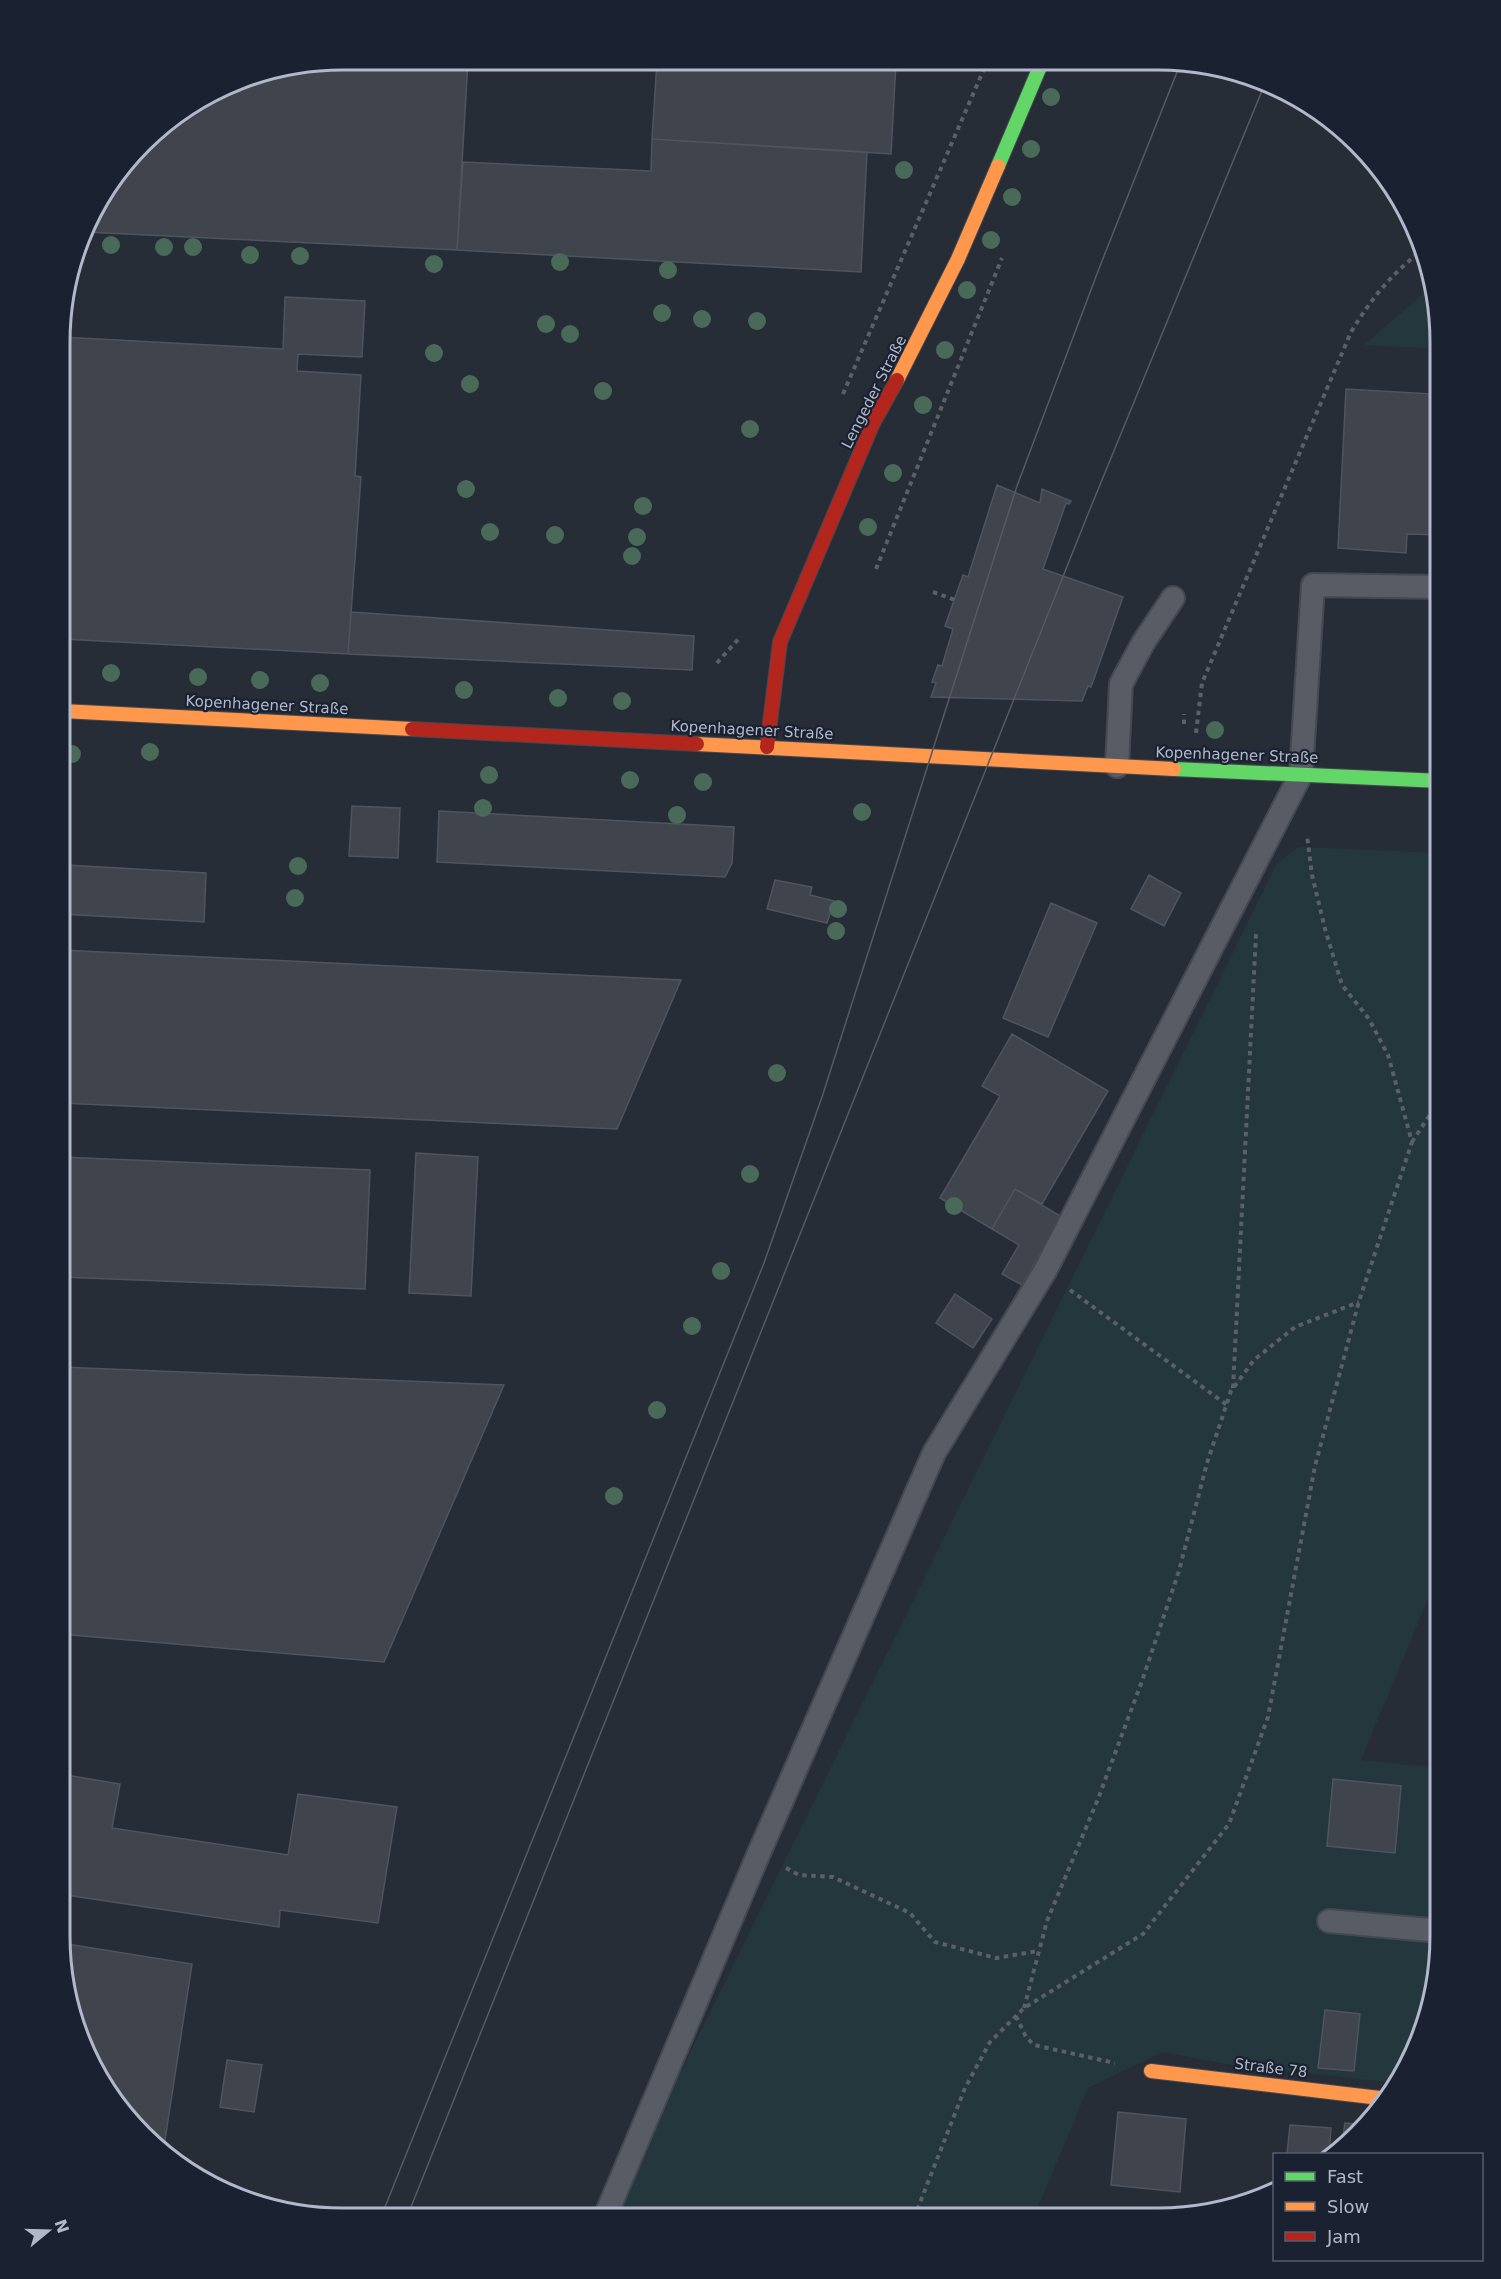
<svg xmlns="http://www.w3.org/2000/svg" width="1501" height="2279" font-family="'DejaVu Sans',sans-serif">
	<rect width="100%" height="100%" fill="#272d37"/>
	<path fill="#24373d" d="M1430,288l11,61 -77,-4z
		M1299,847l142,6v715l-80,192 79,8v187l-14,73 -30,55 -170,-19 -63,-12 -75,36 -55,131 -416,-2 62,-142 598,-1212z"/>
	<path fill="#3f444d" stroke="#4f555f" stroke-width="1.5" d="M342,60h126l-11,190 -372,-18 4,-15 67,-87 79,-49z
		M657,61l239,1 -5,92 -239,-15z
		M652,139l215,13 -6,120 -404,-22 6,-88 188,9z
		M285,297l80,4 -3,56 -64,-3 -1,17 64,4 -6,101 6,1 -13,177 -286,-15v-302l221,12z
		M1432,373l9,1v161l-34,-1 -1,19 -68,-5 8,-159 86,5z
		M997,485l43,18 2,-14 29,12 -2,3 -3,-1 -23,66 80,28 -32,90 -3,-1 -6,15 -151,-4 5,-14 -4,-1 6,-17 4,1 11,-37 -8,-3 18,-51 5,2z
		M351,612l343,24 -2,34 -344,-16z
		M62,799l7,1 -3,65 140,8 -2,49 -143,-8z
		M352,806l48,2 -2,50 -49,-2z
		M439,811l295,16 -2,36 -7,14 -288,-15z
		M1149,875l32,18 -17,33 -33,-17z
		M775,880l37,7 -2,8 24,6 -7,22 -60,-14z
		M1051,903l46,20 -49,114 -45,-19z
		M61,950l620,30 -64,149 -556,-26z
		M1012,1034l96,57 -66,113 -27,-15 -23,40 -52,-31 60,-102 -18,-10z
		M416,1153l62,4 -7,139 -62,-3z
		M61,1157l309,13 -5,119 -304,-12z
		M1015,1189l47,28 -40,68 -20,-11 17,-29 -27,-16z
		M955,1294l37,25 -19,29 -37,-25z
		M61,1367l443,18 -120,277 -324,-28z
		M60,1774l60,10 -8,44 176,27 10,-61 99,13 -19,116 -98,-13 -1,17 -219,-33z
		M1333,1779l68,7 -6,67 -68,-7z
		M61,1943l131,21 -29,189 -44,-44 -37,-64z
		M1325,2010l35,4 -6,57 -36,-3z
		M1412,2033l11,1 -13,24z
		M227,2060l35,5 -8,47 -34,-5z
		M1118,2112l68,7 -6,73 -69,-7z
		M1345,2123l21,2 -25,25z
		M1290,2125l41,3 -2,26h-42z"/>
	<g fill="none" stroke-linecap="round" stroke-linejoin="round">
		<g stroke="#444850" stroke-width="26">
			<path id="lane" d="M1117,766l4,-82 22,-41 30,-45
				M1329,1921l111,10
				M605,2217l154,-364 175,-400 111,-182 256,-497 12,-189 128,2"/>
		</g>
		<g stroke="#444850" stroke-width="16">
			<path id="fast" d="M998,166l44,-104
				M1174,769l267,12"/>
		</g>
		<g stroke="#444850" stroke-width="16">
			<path id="slow" d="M897,380l61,-121 40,-93
				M62,711l350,18
				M697,744l477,25
				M1151,2071l237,28"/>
		</g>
		<g stroke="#444850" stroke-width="16">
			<path id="jam" d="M412,729l285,15
				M767,747l13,-105 93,-219 24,-43"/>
		</g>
		<path stroke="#5a6068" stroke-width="4" stroke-dasharray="4.5 4.5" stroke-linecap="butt" d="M843,394l144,-332
			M876,569l126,-311
			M933,592l22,8
			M717,663l24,-27
			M1184,724v-10
			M1196,733l6,-50 149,-351c23,-37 38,-55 71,-82
			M1412,1142l29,-44
			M1070,1290l157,115
			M1233,1388l23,-454
			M786,1868l13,7 34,2 77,36 25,29 61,16 42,-7
			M1024,2008l23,-87 51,-122 44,-118 37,-110 28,-108 24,-72 23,-31 41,-33 64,-25
			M1016,2016l10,21 8,8 81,18
			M914,2218l51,-130 25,-46 34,-34 119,-74 86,-110 39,-107 47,-251 44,-165 53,-159 -24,-87 -19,-36 -27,-34 -17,-56 -13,-54 -5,-40"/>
		<use href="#lane" stroke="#585c64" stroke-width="22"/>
		<use href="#fast" stroke="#63d668" stroke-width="14"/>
		<use href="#slow" stroke="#ff974d" stroke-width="14"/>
		<use href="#jam" stroke="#b3261e" stroke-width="14"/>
		<path stroke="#565a62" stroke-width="1.5" d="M381,2217l383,-954 59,-169 194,-608 83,-220 81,-204
			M407,2217l681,-1703 178,-433"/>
	</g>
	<g fill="#496a59">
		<circle cx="1051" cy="97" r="9"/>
		<circle cx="1031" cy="149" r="9"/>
		<circle cx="904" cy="170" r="9"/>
		<circle cx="1012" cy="197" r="9"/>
		<circle cx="991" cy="240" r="9"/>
		<circle cx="111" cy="245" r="9"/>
		<circle cx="164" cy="247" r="9"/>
		<circle cx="193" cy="247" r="9"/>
		<circle cx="250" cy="255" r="9"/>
		<circle cx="300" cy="256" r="9"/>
		<circle cx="560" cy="262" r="9"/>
		<circle cx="434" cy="264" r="9"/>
		<circle cx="668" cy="270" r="9"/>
		<circle cx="967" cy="290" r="9"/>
		<circle cx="662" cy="313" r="9"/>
		<circle cx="702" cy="319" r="9"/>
		<circle cx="757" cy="321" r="9"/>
		<circle cx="546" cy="324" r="9"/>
		<circle cx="570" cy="334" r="9"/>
		<circle cx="945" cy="350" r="9"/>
		<circle cx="434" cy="353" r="9"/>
		<circle cx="470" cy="384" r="9"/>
		<circle cx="603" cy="391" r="9"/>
		<circle cx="923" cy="405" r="9"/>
		<circle cx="750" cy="429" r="9"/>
		<circle cx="893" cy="473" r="9"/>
		<circle cx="466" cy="489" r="9"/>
		<circle cx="643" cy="506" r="9"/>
		<circle cx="868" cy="527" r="9"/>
		<circle cx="490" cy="532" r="9"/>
		<circle cx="555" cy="535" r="9"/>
		<circle cx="637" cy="537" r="9"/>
		<circle cx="632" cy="556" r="9"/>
		<circle cx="111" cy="673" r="9"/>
		<circle cx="198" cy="677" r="9"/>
		<circle cx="260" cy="680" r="9"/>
		<circle cx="320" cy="683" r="9"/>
		<circle cx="464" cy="690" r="9"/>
		<circle cx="558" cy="698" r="9"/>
		<circle cx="622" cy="701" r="9"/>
		<circle cx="1215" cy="730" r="9"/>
		<circle cx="150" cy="752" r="9"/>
		<circle cx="72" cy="754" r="9"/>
		<circle cx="489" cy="775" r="9"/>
		<circle cx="630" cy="780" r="9"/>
		<circle cx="703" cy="782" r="9"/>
		<circle cx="483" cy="808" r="9"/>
		<circle cx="862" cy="812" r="9"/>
		<circle cx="677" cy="815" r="9"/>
		<circle cx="298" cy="866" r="9"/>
		<circle cx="295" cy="898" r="9"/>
		<circle cx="838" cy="909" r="9"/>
		<circle cx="836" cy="931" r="9"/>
		<circle cx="777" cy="1073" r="9"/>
		<circle cx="750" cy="1174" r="9"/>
		<circle cx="954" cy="1206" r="9"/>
		<circle cx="721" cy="1271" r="9"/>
		<circle cx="692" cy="1326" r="9"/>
		<circle cx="657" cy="1410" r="9"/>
		<circle cx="614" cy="1496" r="9"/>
	</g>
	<g text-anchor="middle" stroke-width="4.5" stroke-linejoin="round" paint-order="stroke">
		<g font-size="15" fill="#b0b8c9" stroke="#1a2232">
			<text transform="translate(874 392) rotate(-63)" y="5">Lengeder Straße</text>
			<text transform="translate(267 705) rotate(3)" y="5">Kopenhagener Straße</text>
			<text transform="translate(752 730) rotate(3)" y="5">Kopenhagener Straße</text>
			<text transform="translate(1237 755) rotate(2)" y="5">Kopenhagener Straße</text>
			<text transform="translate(1271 2068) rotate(7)" y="5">Straße 78</text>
		</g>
	</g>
	<path d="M0 0H1501V2279H0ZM342 70H1158A272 272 0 0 1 1430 342V1936A272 272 0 0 1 1158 2208H342A272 272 0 0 1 70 1936V342A272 272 0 0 1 342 70Z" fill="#1a2232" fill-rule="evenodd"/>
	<path fill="none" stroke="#b0b8c9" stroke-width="3" d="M342 70H1158A272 272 0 0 1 1430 342V1936A272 272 0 0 1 1158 2208H342A272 272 0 0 1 70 1936V342A272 272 0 0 1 342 70Z"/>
	<rect x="1273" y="2153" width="210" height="108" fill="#1a2232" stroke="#565e6e" stroke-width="1.5"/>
	<rect x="1285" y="2172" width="30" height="9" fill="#63d668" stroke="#565e6e" stroke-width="1.5"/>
	<text x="1327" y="2183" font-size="18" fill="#b0b8c9">Fast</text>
	<rect x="1285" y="2202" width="30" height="9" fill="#ff974d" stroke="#565e6e" stroke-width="1.5"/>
	<text x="1327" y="2213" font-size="18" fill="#b0b8c9">Slow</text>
	<rect x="1285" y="2232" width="30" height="9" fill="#b3261e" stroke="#565e6e" stroke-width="1.5"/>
	<text x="1327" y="2243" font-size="18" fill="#b0b8c9">Jam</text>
	<g transform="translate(48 2231) rotate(71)" stroke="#1a2232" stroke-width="4.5" paint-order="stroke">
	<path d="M0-4.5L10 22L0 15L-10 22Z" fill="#b0b8c9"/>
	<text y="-9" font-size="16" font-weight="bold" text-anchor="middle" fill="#b0b8c9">N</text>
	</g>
</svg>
